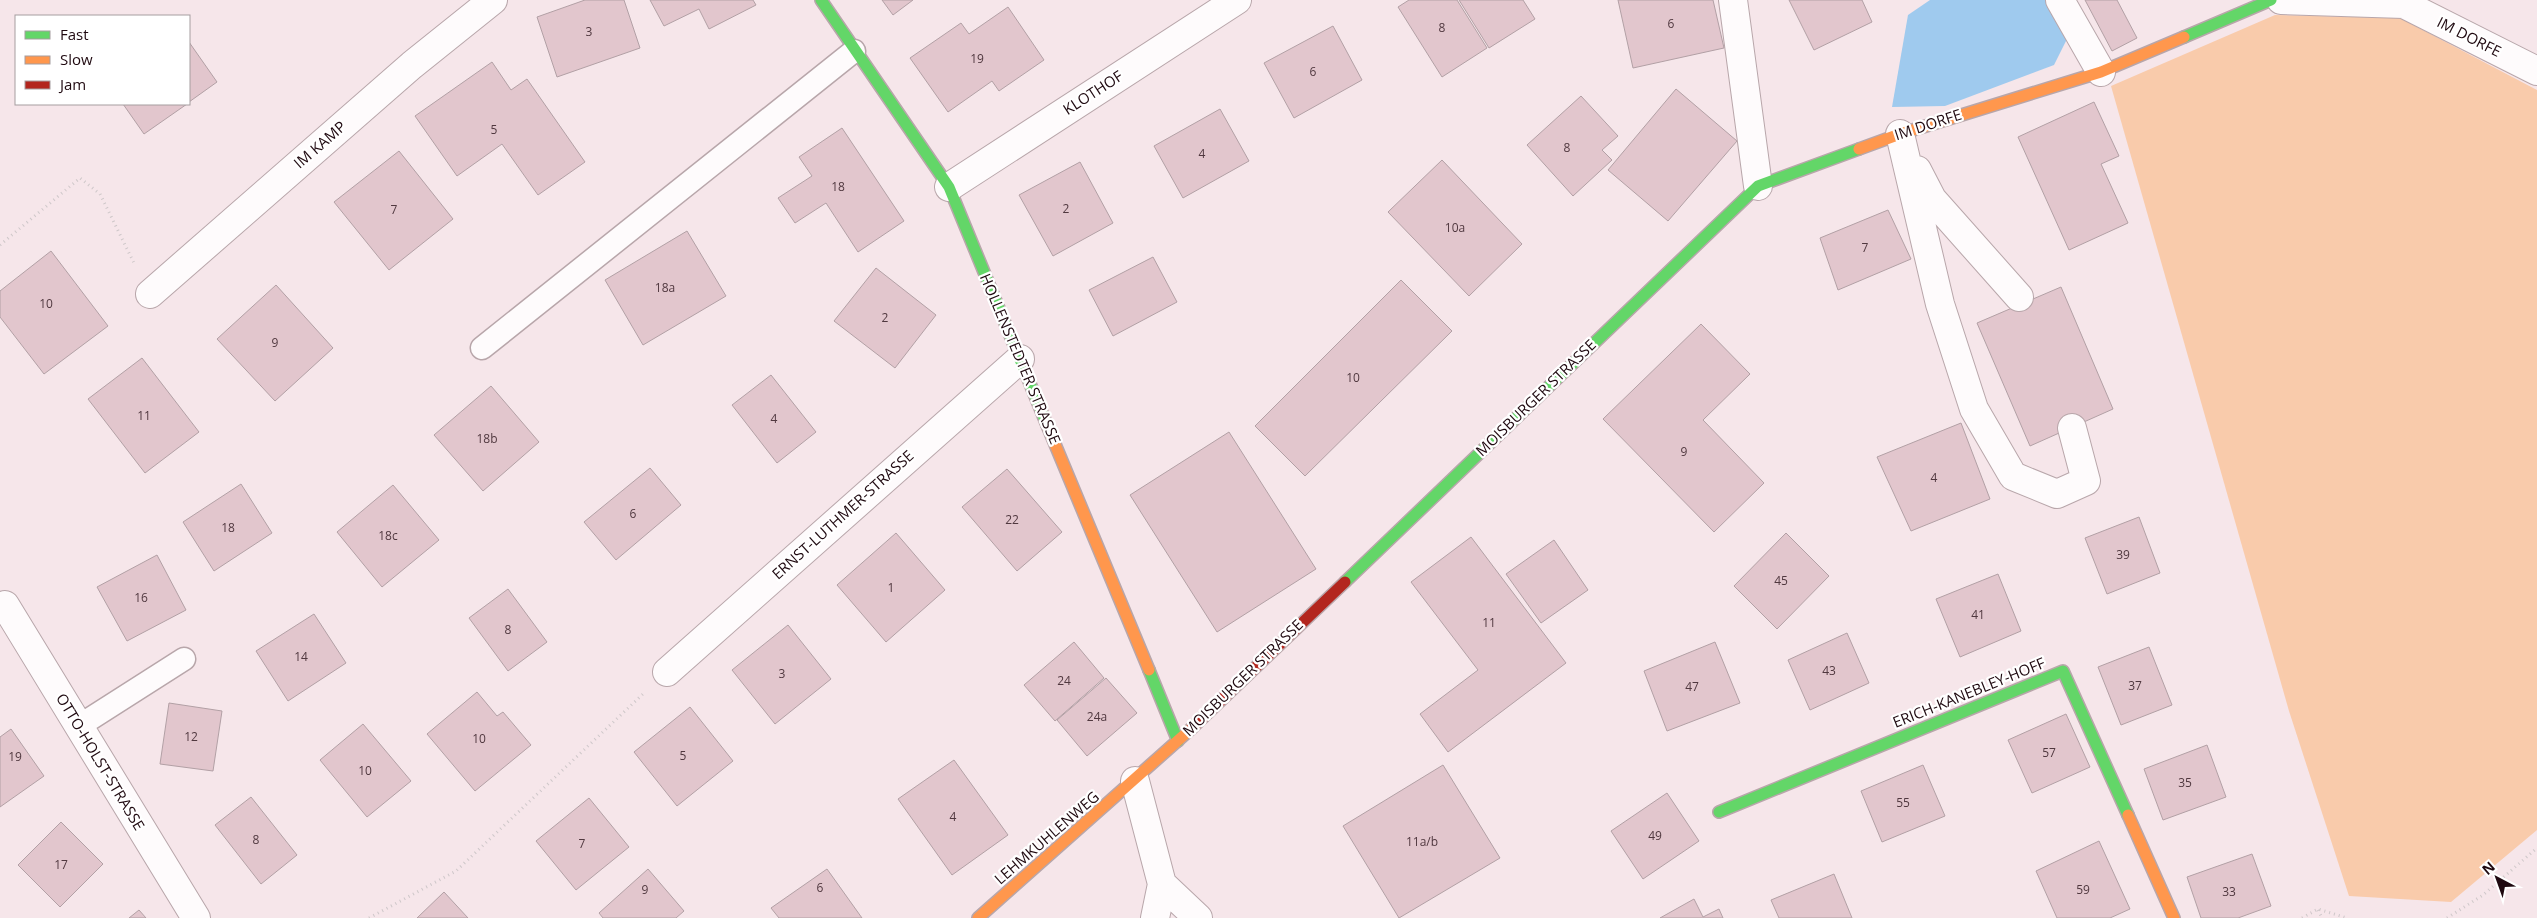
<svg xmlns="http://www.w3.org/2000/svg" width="2537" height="918" font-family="'Open Sans',sans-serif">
	<rect width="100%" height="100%" fill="#f6e6ea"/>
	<path fill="#f9cbab" d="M2275,15l125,3 137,72v740l-86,72 -102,-6 -60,-185 -178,-625z"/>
	<path fill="#9fcaee" d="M1930,0h118l20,37 -14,28 -109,41 -53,1 16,-92z"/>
	<path fill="#e2c6cd" stroke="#b2a0a5" d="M585,0h39l16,48 -83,29 -20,-60z
		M650,0h103l3,5 -47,24 -10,-20 -35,17z
		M882,0h31l-20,15z
		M1409,0h48l30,48 -45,29 -44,-70z
		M1459,0h64l12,19 -46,29z
		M1618,0h95l11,48 -91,20z
		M1789,0h73l10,22 -58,28z
		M2085,0h32l20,38 -25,13z
		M1008,7l36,53 -45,31 -7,-10 -44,31 -38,-54 51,-35 8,11z
		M1333,26l29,54 -68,38 -30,-55z
		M189,42l28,40 -28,20z
		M492,62l19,28 16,-11 58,83 -47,33 -36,-51 -45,32 -42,-60z
		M1676,89l61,52 -69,80 -60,-51z
		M1581,96l37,40 -16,14 10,10 -39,36 -46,-51z
		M2094,102l25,54 -18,8 27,59 -59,27 -51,-113z
		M123,104h64l-43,30z
		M1220,109l29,52 -66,37 -29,-52z
		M842,128l62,93 -46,31 -32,-49 -31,20 -17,-25 34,-22 -13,-19z
		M399,151l54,68 -64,51 -55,-68z
		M1442,160l80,84 -53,52 -81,-84z
		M1080,162l33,61 -60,33 -34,-61z
		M1888,210l23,49 -73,31 -18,-52z
		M687,231l39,65 -83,49 -38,-65z
		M51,251l57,75 -64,48 -44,-57v-26z
		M1153,257l24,45 -64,34 -24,-46z
		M876,268l60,47 -41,53 -61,-47z
		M1401,280l51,51 -147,145 -50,-50z
		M276,285l57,63 -58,53 -58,-62z
		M2061,287l52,122 -83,37 -53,-123z
		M1701,324l49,50 -47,46 61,63 -50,49 -111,-113z
		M142,358l57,74 -54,41 -57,-74z
		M771,375l45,57 -39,31 -45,-58z
		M491,386l48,56 -56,49 -49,-56z
		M1961,423l29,76 -79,32 -34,-74z
		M1229,432l87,137 -99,63 -87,-137z
		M650,468l31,37 -65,55 -32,-38z
		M1007,469l55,63 -45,39 -55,-64z
		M241,484l31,49 -58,38 -31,-49z
		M393,485l46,55 -57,47 -45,-55z
		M2139,517l21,56 -53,21 -22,-56z
		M896,533l49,57 -59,52 -49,-57z
		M1786,533l43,43 -52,53 -43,-43z
		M1471,537l95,126 -118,89 -28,-38 58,-44 -67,-88z
		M1554,540l34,50 -47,33 -35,-49z
		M157,555l29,55 -59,31 -30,-54z
		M1998,574l23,57 -61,26 -24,-58z
		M508,589l39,53 -39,29 -39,-53z
		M314,614l32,49 -58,38 -32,-50z
		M788,625l43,54 -56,45 -43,-54z
		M1847,633l22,50 -59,27 -22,-50z
		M1074,642l30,36 -49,43 -31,-36z
		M1715,642l25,61 -73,28 -23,-60z
		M2149,647l23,58 -51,20 -23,-58z
		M1106,678l31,35 -50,43 -30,-36z
		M477,692l20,24 6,-4 28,33 -56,46 -48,-57z
		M169,703l53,8 -9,60 -53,-7z
		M690,707l43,54 -56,45 -43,-54z
		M2066,714l24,53 -58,26 -24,-53z
		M363,724l48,57 -44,36 -47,-57z
		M11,729l33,47 -44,31v-70z
		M2207,745l19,52 -63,23 -19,-51z
		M954,760l54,75 -56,40 -54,-76z
		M1443,765l57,93 -101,60 -56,-92z
		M1923,765l22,51 -63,26 -21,-51z
		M1667,793l32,48 -56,38 -32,-48z
		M251,797l46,58 -36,29 -46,-59z
		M589,798l40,49 -53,43 -40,-49z
		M61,822l42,42 -43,43 -42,-42z
		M2099,841l31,68 -20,9h-53l-21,-47z
		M2252,854l19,52 -33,12h-37l-14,-41z
		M648,869l36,42 -8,7h-73l-4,-5z
		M827,869l35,49h-83l-8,-10z
		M1834,874l18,44h-73l-8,-18z
		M444,892l24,26h-51z
		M1694,899l9,18 16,-8 4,9h-63z
		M139,910l7,8h-17z"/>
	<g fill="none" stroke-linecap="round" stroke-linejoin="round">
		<g stroke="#b8a6aa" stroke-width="25">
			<path id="lane" d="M482,348l372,-297
				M79,726l105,-67"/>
		</g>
		<g stroke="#b8a6aa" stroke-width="30">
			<path id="street" d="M1733,0l25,186
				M2060,0l41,72
				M2281,0l123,4 133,67
				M1900,134l40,170 34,105 39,67 44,18 29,-13 -14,-53
				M1917,170l15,29 87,98
				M949,187l288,-187
				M150,294l262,-229 81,-65
				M5,605l191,313
				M667,672l353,-313
				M1135,781l27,103 -7,34
				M1162,884l36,34"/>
		</g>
		<g stroke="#b8a6aa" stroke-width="14">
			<path id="fast" d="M821,0l128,187 98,238
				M2184,37l87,-37
				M1345,582l413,-396 101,-37
				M1149,670l29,71
				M1719,812l344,-141 65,144"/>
		</g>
		<g stroke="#b8a6aa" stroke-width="14">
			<path id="slow" d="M1859,149l41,-15 201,-62 83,-35
				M1047,425l102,245
				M2128,815l46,103
				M978,918l214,-190"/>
		</g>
		<g stroke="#b8a6aa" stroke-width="14">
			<path id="jam" d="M1192,728l153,-146"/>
		</g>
		<path stroke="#cec7c9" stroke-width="3" stroke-dasharray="1 4" stroke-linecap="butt" d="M0,245l80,-67 20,16 34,69
			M2318,910l4,8
			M369,918l87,-47 188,-178
			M2302,918l16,-9 29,9
			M2447,918l36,-23 54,-47"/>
		<use href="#lane" stroke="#fefbfc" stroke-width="22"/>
		<use href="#street" stroke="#fefbfc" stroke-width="28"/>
		<use href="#fast" stroke="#63d668" stroke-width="11"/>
		<use href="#slow" stroke="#ff974d" stroke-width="11"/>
		<use href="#jam" stroke="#b3261e" stroke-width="11"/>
	</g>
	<g text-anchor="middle" stroke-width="4.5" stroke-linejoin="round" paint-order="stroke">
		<g font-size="12" fill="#50383f">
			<text x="1671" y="28">6</text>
			<text x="1442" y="32">8</text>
			<text x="589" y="36">3</text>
			<text x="977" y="63">19</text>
			<text x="1313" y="76">6</text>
			<text x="494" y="134">5</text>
			<text x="1567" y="152">8</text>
			<text x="1202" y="158">4</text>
			<text x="838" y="191">18</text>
			<text x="1066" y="213">2</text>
			<text x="394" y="214">7</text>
			<text x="1455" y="232">10a</text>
			<text x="1865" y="252">7</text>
			<text x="665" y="292">18a</text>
			<text x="46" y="308">10</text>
			<text x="885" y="322">2</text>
			<text x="275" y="347">9</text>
			<text x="1353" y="382">10</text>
			<text x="144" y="420">11</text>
			<text x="774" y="423">4</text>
			<text x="487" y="443">18b</text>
			<text x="1684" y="456">9</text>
			<text x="1934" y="482">4</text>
			<text x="633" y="518">6</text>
			<text x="1012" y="524">22</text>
			<text x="228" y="532">18</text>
			<text x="388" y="540">18c</text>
			<text x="2123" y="559">39</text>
			<text x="1781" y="585">45</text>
			<text x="891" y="592">1</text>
			<text x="141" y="602">16</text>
			<text x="1978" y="619">41</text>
			<text x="1489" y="627">11</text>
			<text x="508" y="634">8</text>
			<text x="301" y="661">14</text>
			<text x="1829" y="675">43</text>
			<text x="782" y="678">3</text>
			<text x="1064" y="685">24</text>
			<text x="2135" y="690">37</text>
			<text x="1692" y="691">47</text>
			<text x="1097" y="721">24a</text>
			<text x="191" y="741">12</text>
			<text x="479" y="743">10</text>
			<text x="2049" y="757">57</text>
			<text x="683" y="760">5</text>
			<text x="15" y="761">19</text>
			<text x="365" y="775">10</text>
			<text x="2185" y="787">35</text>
			<text x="1903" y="807">55</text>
			<text x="953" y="821">4</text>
			<text x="1655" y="840">49</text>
			<text x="256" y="844">8</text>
			<text x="1422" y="846">11a/b</text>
			<text x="582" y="848">7</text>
			<text x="61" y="869">17</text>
			<text x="820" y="892">6</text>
			<text x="645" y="894">9</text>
			<text x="2083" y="894">59</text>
			<text x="2229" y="896">33</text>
		</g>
		<g font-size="15" fill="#1f0910" stroke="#fff">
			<text transform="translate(2469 37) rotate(27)" y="5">IM DORFE</text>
			<text transform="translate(1093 93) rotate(-33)" y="5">KLOTHOF</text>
			<text transform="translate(1928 125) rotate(-18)" y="5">IM DORFE</text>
			<text transform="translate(320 145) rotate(-41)" y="5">IM KAMP</text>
			<text transform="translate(1020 359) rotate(67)" y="5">HOLLENSTEDTER STRASSE</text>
			<text transform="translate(1536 398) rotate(-44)" y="5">MOISBURGER STRASSE</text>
			<text transform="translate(843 515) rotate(-42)" y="5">ERNST-LUTHMER-STRASSE</text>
			<text transform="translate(1243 678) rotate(-44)" y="5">MOISBURGER STRASSE</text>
			<text transform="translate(1969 693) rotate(-22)" y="5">ERICH-KANEBLEY-HOFF</text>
			<text transform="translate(100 762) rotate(59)" y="5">OTTO-HOLST-STRASSE</text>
			<text transform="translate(1047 838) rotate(-41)" y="5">LEHMKUHLENWEG</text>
		</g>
	</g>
	<rect x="15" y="15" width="175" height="90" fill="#ffffff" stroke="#a59d9f"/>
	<rect x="25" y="31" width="25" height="8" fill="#63d668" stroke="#a59d9f"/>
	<text x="60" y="40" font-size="15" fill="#1f0910">Fast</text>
	<rect x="25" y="56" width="25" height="8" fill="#ff974d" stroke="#a59d9f"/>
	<text x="60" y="65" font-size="15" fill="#1f0910">Slow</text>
	<rect x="25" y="81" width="25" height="8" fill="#b3261e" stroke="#a59d9f"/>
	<text x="60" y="90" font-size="15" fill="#1f0910">Jam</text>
	<g transform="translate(2497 878) rotate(319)" stroke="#ffffff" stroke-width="4" paint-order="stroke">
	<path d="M0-4L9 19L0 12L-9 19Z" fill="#1f0910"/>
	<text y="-8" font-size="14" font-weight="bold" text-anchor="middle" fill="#1f0910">N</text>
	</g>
</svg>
